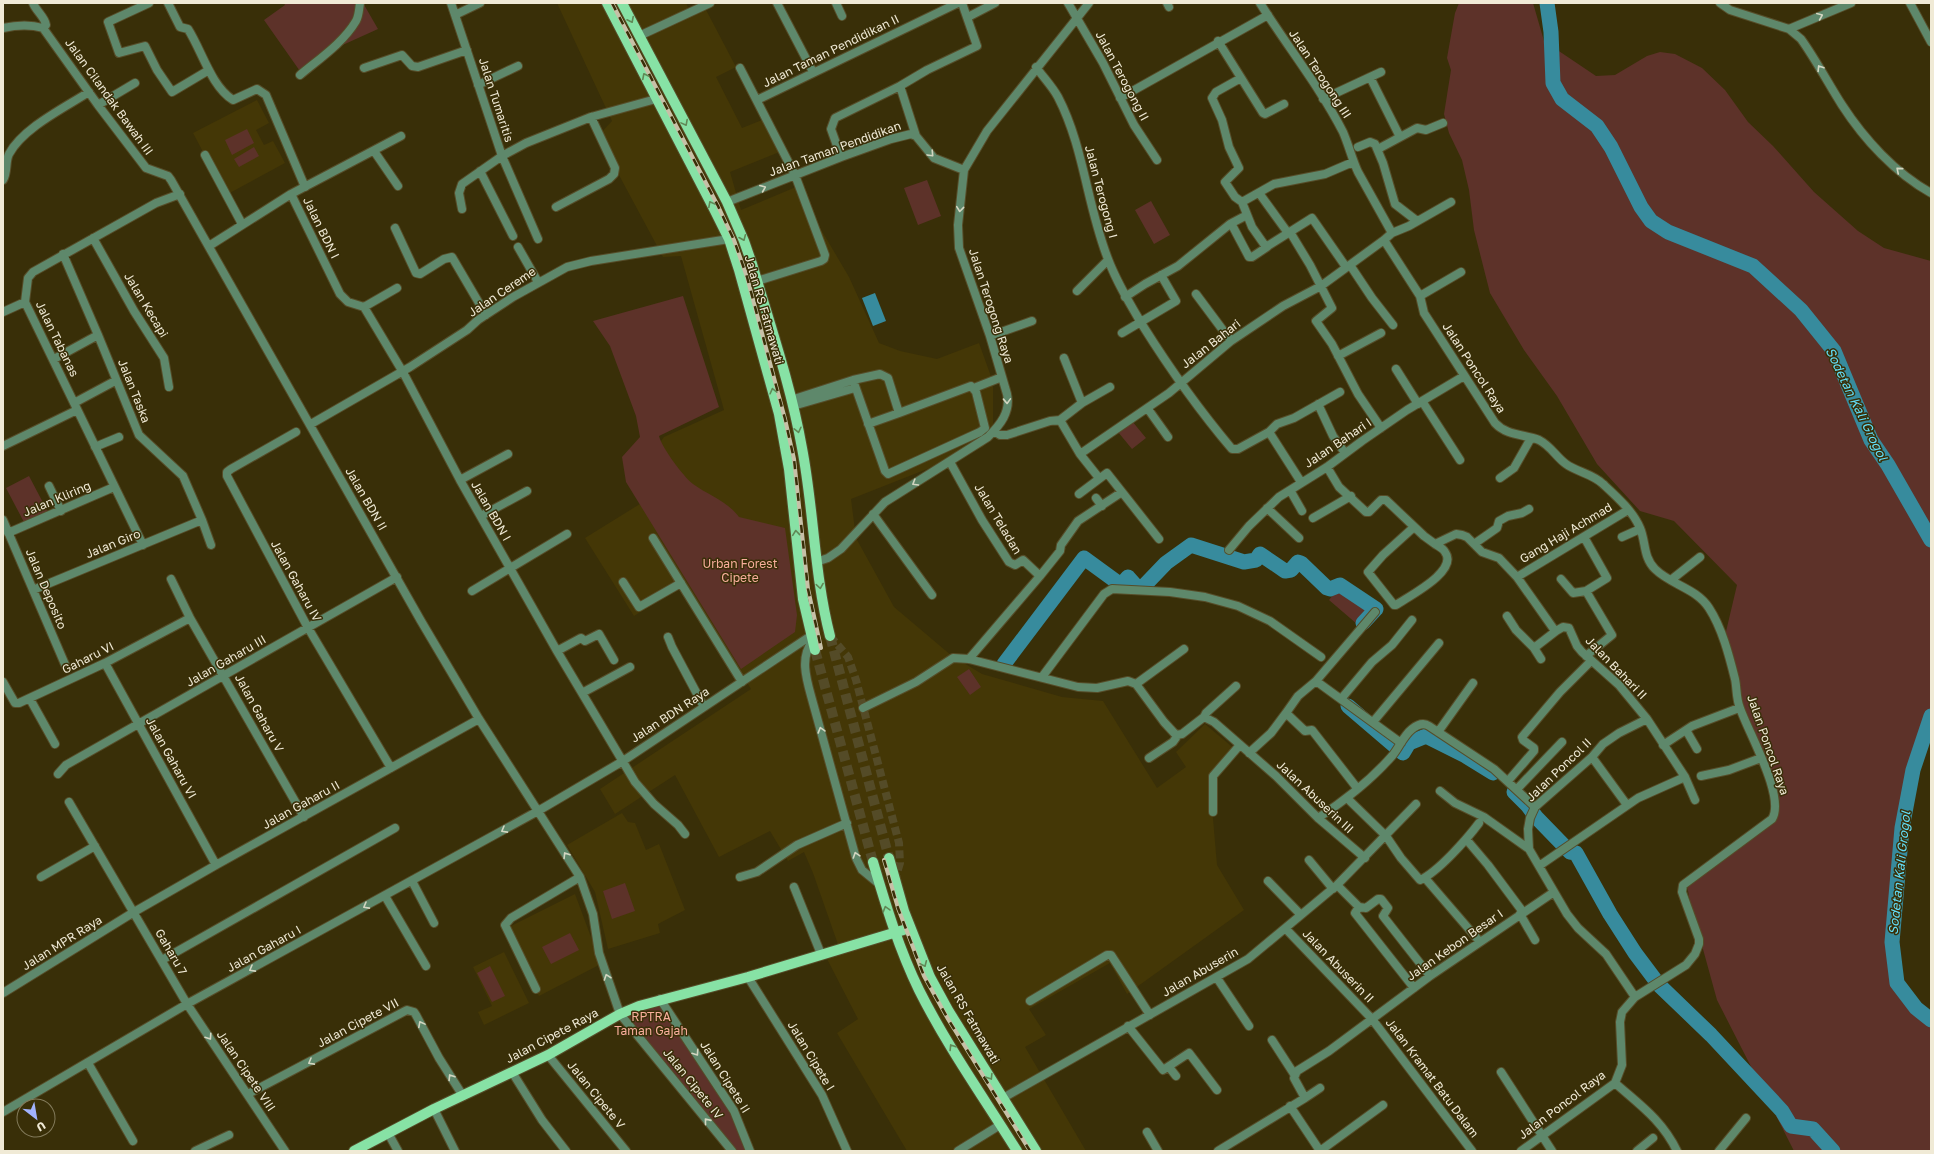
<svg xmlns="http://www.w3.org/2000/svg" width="1934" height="1154" font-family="'Golos Text',sans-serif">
	<rect width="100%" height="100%" fill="#392f08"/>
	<path fill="#443706" d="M557,3h129l5,11 13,-8 32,61 -20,10 26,51 25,-10 15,33 -52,21 11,38 55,-23 53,90 30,66 21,8 37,8 42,-16 14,39v53l-10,12 -132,52 5,39 38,69 58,49 30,18 80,23 41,4 54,87 29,-21 -10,-15 29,-28 32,27 -23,25 -2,31 5,58 27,45 -117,84 -17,-31 -81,46 17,26 -21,12 61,104h-179l-70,-118 21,-14 -32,-62 15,-4 -28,-80 -9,-21 -16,9 -18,-30 -51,26 -44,-82 -60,39 -15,-25 151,-100 -65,-105 -52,32 -49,-78 71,-44 -6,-38 14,-19 60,-27 -43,-154 -18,1 -65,-121 14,-15z
		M257,100l12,23 -13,7 8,15 9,-4 12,22 -59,32 -33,-62z
		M622,813l6,9 7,1 11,27 13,-6 26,66 -27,14 2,9 -52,16 -13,-57 -28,-47z
		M575,894l26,70 -62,32 -34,-67z
		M504,952l25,51 -45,22 -6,-13 14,-6 -19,-39z"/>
	<path fill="#5d3229" d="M284,3h79l15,26 -53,24v7l-23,14 -38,-54 21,-15z
		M1459,3h74l11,38 52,35 19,-1 32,-19 13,-4 15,2 27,14 23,22 23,32 25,24 41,46 44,39 26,17 47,13v455l-18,54 -11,58 -10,114 5,41 19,25 15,12v131h-137l-77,-151 -27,-98 -3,-17 87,-62 6,-21 -15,-43 -21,-45 -20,-74 13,-55 -63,-64 -34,-10 -43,-47 -40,-68 -33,-46 -34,-57 -16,-63 -5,-40 -7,-30 -13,-27 -5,-19 7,-44 -4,-12 8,-45z
		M247,129l7,14 -22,12 -7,-15z
		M254,147l5,9 -20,11 -5,-8z
		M927,180l14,36 -23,9 -14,-37z
		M1151,201l19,34 -16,9 -19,-34z
		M683,296l36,111 -60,29c3,12 24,40 34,48 15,11 34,17 46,33l46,11 12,87 -2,17 -54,37 -115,-187 -4,-25 18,-20 -4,-21 -26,-70 -17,-25z
		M1132,421l14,17 -14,11 -14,-17z
		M29,476l20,38 -23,12 -20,-38z
		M1339,588l28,24 -10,12 -28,-24z
		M969,669l12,18 -11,8 -13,-18z
		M625,883l10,28 -23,8 -9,-28z
		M570,933l9,17 -28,14 -9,-17z
		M490,966l15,30 -13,6 -15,-29z
		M658,1002l71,106 18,43h-12l-113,-135z"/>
	<path fill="#378b9d" d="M875,293l11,28 -13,5 -11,-28z"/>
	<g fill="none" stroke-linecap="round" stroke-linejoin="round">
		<path stroke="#378b9d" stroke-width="15" d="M1547,3l4,29 2,51 9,16 35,27 14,21 30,60 10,14 17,11 85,34 48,44 33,41 37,89 17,25 43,75
			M1004,664l80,-106 37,27 7,-8 8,9 7,1 23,-24 25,-18 53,17 12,-2 4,-6 25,17 6,-1 7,-8 3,1 26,25 3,1 10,-4 36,24 -13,14
			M1348,706l55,47 6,-10 17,-7 38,19 29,18
			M1931,716l-18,54 -11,58 -10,114 5,41 19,25 15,12
			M1514,792l14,14 8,11 34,35 6,1 34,61 25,39 24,32 52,50 71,76 9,15 22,3 20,22"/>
		<path stroke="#544b27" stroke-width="8" stroke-dasharray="8 4" stroke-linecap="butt" d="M830,636l18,21 8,23 43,163 1,20 -5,16"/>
		<path stroke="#544b27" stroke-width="10" stroke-dasharray="10 5" stroke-linecap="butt" d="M830,636l59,222
			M815,650l58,212"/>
		<g stroke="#564d29" stroke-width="10">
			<path id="minor" d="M33,3c3,8 12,14 13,22l-3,3
				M149,3l-41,19 11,31 26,-7 12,24 15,22 37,-22
				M168,3l12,24 8,2c14,22 23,57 45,71l24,-11 9,6 39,92
				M451,3l51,153 36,83
				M777,3l36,69
				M836,3l6,13
				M1068,3l35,60 31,62 23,35
				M1167,3l2,4
				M1260,3c27,43 60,84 83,129 6,14 9,27 15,40l34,61
				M1720,3l10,7 59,19 12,10c15,21 27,44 41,66 22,34 53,68 89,88
				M1910,3l21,39
				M455,15l25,-12
				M968,17l27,-14
				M3,28c14,-3 26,-4 40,0l55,77 48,63 22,8 3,4 250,441 58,98 101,158 13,37 6,39 21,61 112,137
				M1789,29l62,-26
				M639,36l71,-33
				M1218,41l45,72 2,1 19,-10
				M1036,67c7,10 16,19 22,30 26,50 29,109 50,162 9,24 22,45 35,67 27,43 56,84 89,123h6l31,-17 32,50
				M364,68l38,-13 10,11 6,1 49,-17
				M740,68l55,107 30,80 -1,4 -3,2 -64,20
				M300,75c19,-16 43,-32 56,-54 3,-5 3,-12 4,-18
				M1370,77l30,60
				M1241,78l-25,14 -4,6 10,22 7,27 10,21 -14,14 10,15 7,5
				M478,85l40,-19
				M900,86l16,50
				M1120,98l148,-83
				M1323,99l58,-27
				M757,100l201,-97
				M98,105l37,-22
				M1358,147l12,-5 5,2 8,19 12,41 22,17
				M1378,149l39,-21 9,2 17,-7
				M374,151l24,35
				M205,155l37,69
				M841,157l-10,-28 4,-11 65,-32 27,-16 50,-24 -15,-43
				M480,171l33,65
				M3,180c5,-8 2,-18 6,-26 14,-26 55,-46 80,-62
				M1259,193l29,40
				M291,194l49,100 8,8 16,5 40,67 56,106 97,171 78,131 19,22 24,21 7,9
				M727,202l114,-45 50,-18 20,-5 5,2 18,22 30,12
				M1242,202l10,25 14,20 46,-29 34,49
				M1242,202l32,-18 51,-10 28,-12
				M556,207l53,-28 5,-5 1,-6 -24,-51
				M462,209l-3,-16 3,-9 40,-28 24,-13 65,-26 65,-18
				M1230,224l17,-9
				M395,228l21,45 4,1 24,-15 8,-2 34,58
				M1290,232l20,33 22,43 -16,13 16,23 26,50 23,34
				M93,238l41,73 30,47 5,29
				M1384,240l36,56 4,17 71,110c12,13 29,11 44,17 12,6 17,17 27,24 11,8 27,10 37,20 13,12 30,27 37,44 6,14 3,29 15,41 16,16 41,19 54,39 13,20 20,47 26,71 2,9 1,20 5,29 8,24 46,89 32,111l-89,66 -1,7 17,47v5l-4,10 -9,11 -51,32 -13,15 -2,10 2,43 -7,18 -94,68
				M209,246l82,-52 110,-58
				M518,247l20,35
				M63,254l35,81 41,100 44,41 19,44 9,25
				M1350,265l22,33 21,27
				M1077,291l31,-31
				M1196,294l35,47
				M1420,296l41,-24
				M1125,297l20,-13 33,-18 52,-42 2,1 17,32h3l15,-10
				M364,307l33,-19
				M3,312l22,-10
				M1122,333l54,-32 -15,-26
				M990,336l42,-15
				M1338,356l43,-23
				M1064,358l18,45
				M54,359l44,-24
				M1396,369l22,35
				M974,388l28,-11
				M791,400l62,-20 27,-6 8,4 11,35 72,-27 5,6 9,36 -5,4 -92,42 -3,-3 -32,-91
				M1422,401l38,59
				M74,403l41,-22
				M1318,404l15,32 12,17
				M793,406l62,-18
				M1148,409l20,28
				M1060,420l22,-17 28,-16
				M311,424l99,-57 57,-37 11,-10 35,-23 54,-30 24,-6 138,-22
				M868,424l31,-11
				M994,431l6,4h7l43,-14 10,-1 20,34 19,24
				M296,432l-65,37 -4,3v4l80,150 84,142
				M1269,432l8,-8 17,-6 46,-26
				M3,446l74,-36
				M95,447l24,-10
				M1080,454l89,-61 62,-52 52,-35 38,-20 63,-46 8,-7 17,-7 42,-24
				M950,462l32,58 27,42 6,3 8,-5 17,16 -71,83
				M1327,467l12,20 27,25h3l12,-12h5l38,36 11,8 21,-10 6,1 5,2 15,15 17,6 18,19 36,51 3,3 7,-4 6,1 8,18 5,6 37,33 28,34 38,58 10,23
				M1500,478l14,-10 17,-30
				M460,480l48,-26
				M49,486l12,25
				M1290,490l12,21
				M1079,494l28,-21 52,66
				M1096,498l6,8
				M1267,508l32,30
				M873,514l59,81
				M481,516l46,-25
				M1313,518l38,-22
				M3,520l64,149
				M1414,527l-31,28 -15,17 26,33h2c13,-9 63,-34 49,-53 -2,-4 -7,-6 -10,-8
				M8,533l106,-46
				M1584,537l23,41 -21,13
				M1622,537l18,-8
				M653,538l89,144
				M1474,544l23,-16 2,-7 9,-5 14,-3 7,-4
				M143,545l-118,-243 3,-24 5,-6 123,-69 24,-9
				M1229,550l20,-24 30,-29 48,-30 35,-26 45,-31 57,-34
				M816,562l12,-4 13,-9 44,-47 103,-65c12,-12 23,-25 19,-43l-17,-58 -31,-88 -1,-23 6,-55 23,-39 102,-128
				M1040,576l20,-25 1,-6 17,-24 44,-29
				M1517,577l111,-67
				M171,579l19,39 114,199
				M1561,579l12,14 13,-2 26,44 -26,21
				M1671,580l29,-23
				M623,582l16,25 42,-24
				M33,590l169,-70
				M472,591l95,-57
				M1507,616l9,14 18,18
				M668,637l4,10 32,60
				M813,641c-15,17 -5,43 0,62l43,155 6,12 17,14
				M557,651l24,-13 4,3 14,-7 15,26
				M1541,659l-7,-11 22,-17
				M105,663l111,202
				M1042,677l62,-83 8,-5 58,3 35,5 33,9 32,15 51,36
				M1316,681l59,-69
				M3,682l12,21h4l86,-40 85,-45
				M1136,684l48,-35
				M582,693l48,-26
				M30,699l25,45
				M1341,699l31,-37 20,-17 20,-25
				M863,708l53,-26 37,-24 16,1 109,28 19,1 31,-7 8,3 28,38 12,13 6,-1 22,-17
				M1204,717l10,5 62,54 42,42 47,40
				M1204,717l2,-4 30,-27
				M1373,722l66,-79
				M1686,730l11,19
				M1438,732l35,-49
				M1663,745l29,-19 47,-18
				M1249,753l22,-20 15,-20
				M1592,757l35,48
				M1149,758l24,-16 5,-7
				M58,774l8,-9 331,-188
				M1701,776l28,-6 32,-12
				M1508,781l26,-30v-3l-11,-8 -1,-3 38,-45 31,-31
				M1357,788l-45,-58 -7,1 -19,-18 12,-17 18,-15 85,62
				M1517,789l45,-47
				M1440,791l15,12 29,14 45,32
				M1350,801l36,35 15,22 19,22c18,-8 47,-41 59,-57
				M69,802l118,202 98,147
				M1213,812v-36l26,-30
				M1318,818c26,-17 53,-38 74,-62 7,-8 11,-20 20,-27 5,-4 11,-7 17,-3l65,43 41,38
				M1466,839l22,26 35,47
				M1309,860l24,29
				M1539,866l99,-68 47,-21
				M41,877l54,-31
				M740,877l17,-5 40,-27 50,-22
				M1425,878l55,64
				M412,881l22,42
				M1268,881l33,34
				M1337,885l22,22 7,1 12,-9h3l7,9 -5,8 47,60
				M794,887l27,67
				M385,896l41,70
				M1359,907l-4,6 59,75
				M1520,914l15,26
				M1286,929l86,90 100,132
				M162,960l233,-132
				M748,977l74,118 25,56
				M1217,978l32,48
				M536,989l-31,-64 6,-7 69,-41
				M3,993l131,-81 82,-47 263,-146
				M1635,997l-29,-43 -28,-26 -11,-14 -38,-65 -1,-20 2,-11 5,-11 57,-50 11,-13 16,-11 28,-14
				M660,999l74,112 16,40
				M1030,1001l77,-46h4l39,60
				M1128,1026l35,44 26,-17 28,37
				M1272,1040l22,34
				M548,1055l78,96
				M88,1063l45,78
				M1169,1067l7,9
				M512,1072l30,48 24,31
				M1501,1072l51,79
				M1615,1083c25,22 47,37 62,68
				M248,1094l159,-84 7,2 2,3 23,43 24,38
				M1003,1098l245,-139 89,-74 79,-81
				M1305,1098l15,-10
				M1290,1106l30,45
				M434,1109l21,42
				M3,1112l184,-108 351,-193 85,-50 189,-126
				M1147,1132l11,19
				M388,1133l10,18
				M195,1151l34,-16
				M958,1151l42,-26
				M1218,1151l87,-53 -11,-20 3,-7 32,-20 101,-75 124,-84
				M1320,1151l63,-46
				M1637,1151l16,-13
				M1719,1151l27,-33"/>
		</g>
		<g stroke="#564d29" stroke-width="12">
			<path id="major" d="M607,3l107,206 15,30 10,31 40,144 10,55 14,130 12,51
				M622,3l105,199 17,39 8,23c18,61 39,122 50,184 12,62 12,126 28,188
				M889,858l15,53 26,66 18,33 88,141
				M873,862c13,44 26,87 46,128 28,56 65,108 98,161
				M354,1151l80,-42 114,-54 72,-41 19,-8 109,-29 162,-49"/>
		</g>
		<use href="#minor" stroke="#5e886b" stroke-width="8"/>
		<use href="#major" stroke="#87e2a5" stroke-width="10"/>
		<g stroke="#c7c0a7" stroke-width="4">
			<path id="rail" d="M612,3l106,203 16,34 13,37 38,142 9,40 14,130 13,59
				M884,860l14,48 26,68 24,43 82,132"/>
		</g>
		<use href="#rail" stroke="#392f08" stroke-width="2.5" stroke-dasharray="8" stroke-linecap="butt"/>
	</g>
	<defs><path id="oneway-chevron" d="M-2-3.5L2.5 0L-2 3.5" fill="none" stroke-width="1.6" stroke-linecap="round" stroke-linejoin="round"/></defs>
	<g stroke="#d3d6c1">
		<use href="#oneway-chevron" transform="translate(1820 16) rotate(-23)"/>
		<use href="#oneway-chevron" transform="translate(1820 68) rotate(-122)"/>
		<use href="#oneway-chevron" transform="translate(931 154) rotate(47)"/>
		<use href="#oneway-chevron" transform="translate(1899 170) rotate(-140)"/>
		<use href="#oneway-chevron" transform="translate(763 188) rotate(-23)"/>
		<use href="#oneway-chevron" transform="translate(960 209) rotate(96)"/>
		<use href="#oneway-chevron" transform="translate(1007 401) rotate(88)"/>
		<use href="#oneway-chevron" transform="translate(915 483) rotate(149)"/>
		<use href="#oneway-chevron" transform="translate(821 730) rotate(-106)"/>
		<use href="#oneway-chevron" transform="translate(504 830) rotate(151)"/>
		<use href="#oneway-chevron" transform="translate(566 855) rotate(-122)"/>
		<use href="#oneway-chevron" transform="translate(856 855) rotate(-108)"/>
		<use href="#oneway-chevron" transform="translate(366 906) rotate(151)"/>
		<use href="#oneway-chevron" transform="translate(252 969) rotate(151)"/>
		<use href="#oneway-chevron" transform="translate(607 977) rotate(-109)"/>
		<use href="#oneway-chevron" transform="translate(421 1024) rotate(-118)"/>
		<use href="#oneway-chevron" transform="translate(209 1037) rotate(56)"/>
		<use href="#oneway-chevron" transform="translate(696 1053) rotate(56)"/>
		<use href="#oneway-chevron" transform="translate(311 1062) rotate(151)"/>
		<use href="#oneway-chevron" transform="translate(451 1077) rotate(-122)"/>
		<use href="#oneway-chevron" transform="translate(707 1121) rotate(-129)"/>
	</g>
	<g stroke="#608856">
		<use href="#oneway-chevron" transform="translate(631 20) rotate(63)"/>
		<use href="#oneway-chevron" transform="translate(645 76) rotate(-117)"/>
		<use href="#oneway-chevron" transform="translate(685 123) rotate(62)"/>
		<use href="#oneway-chevron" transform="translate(711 204) rotate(-118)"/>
		<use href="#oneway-chevron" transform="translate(743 238) rotate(67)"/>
		<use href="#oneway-chevron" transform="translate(773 391) rotate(-104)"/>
		<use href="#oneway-chevron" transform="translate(798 430) rotate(77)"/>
		<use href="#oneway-chevron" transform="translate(796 533) rotate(-96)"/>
		<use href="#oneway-chevron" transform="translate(820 586) rotate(81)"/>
		<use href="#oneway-chevron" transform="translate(886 909) rotate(-106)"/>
		<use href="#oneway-chevron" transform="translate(924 964) rotate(66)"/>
		<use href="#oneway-chevron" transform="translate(952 1047) rotate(-122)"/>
		<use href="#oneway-chevron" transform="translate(990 1077) rotate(58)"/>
	</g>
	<g text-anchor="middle" stroke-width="3" stroke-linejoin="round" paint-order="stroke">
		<g font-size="12" fill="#f0ead6" stroke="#392f08">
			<text transform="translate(831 51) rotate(-26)" y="4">Jalan Taman Pendidikan II</text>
			<text transform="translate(1320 74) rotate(57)" y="4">Jalan Terogong III</text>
			<text transform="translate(1122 76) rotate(62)" y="4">Jalan Terogong II</text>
			<text transform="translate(109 97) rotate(54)" y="4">Jalan Cilandak Bawah III</text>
			<text transform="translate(496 100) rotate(72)" y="4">Jalan Tumaritis</text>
			<text transform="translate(835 149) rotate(-20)" y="4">Jalan Taman Pendidikan</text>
			<text transform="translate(1101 192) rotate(75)" y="4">Jalan Terogong I</text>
			<text transform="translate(321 228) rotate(64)" y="4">Jalan BDN I</text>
			<text transform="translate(502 292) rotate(-34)" y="4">Jalan Cereme</text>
			<text transform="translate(146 305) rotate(59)" y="4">Jalan Kecapi</text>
			<text transform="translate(991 306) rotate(72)" y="4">Jalan Terogong Raya</text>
			<text transform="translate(764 310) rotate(74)" y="4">Jalan RS Fatmawati</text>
			<text transform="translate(57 339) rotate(64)" y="4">Jalan Tabanas</text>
			<text transform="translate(1211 344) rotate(-38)" y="4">Jalan Bahari</text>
			<text transform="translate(1474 368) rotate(57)" y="4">Jalan Poncol Raya</text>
			<text transform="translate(134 391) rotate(68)" y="4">Jalan Taska</text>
			<text transform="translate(1338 443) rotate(-34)" y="4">Jalan Bahari I</text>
			<text transform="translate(57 499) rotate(-23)" y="4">Jalan Kliring</text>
			<text transform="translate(366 499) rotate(60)" y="4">Jalan BDN II</text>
			<text transform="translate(491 511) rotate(60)" y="4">Jalan BDN I</text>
			<text transform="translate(998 519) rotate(59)" y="4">Jalan Teladan</text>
			<text transform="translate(1566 533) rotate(-31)" y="4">Gang Haji Achmad</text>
			<text transform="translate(113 544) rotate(-22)" y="4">Jalan Giro</text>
			<text transform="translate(296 581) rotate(61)" y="4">Jalan Gaharu IV</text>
			<text transform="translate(46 589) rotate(67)" y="4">Jalan Deposito</text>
			<text transform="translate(88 658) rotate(-27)" y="4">Gaharu VI</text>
			<text transform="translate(226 661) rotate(-30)" y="4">Jalan Gaharu III</text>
			<text transform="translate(1616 668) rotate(46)" y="4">Jalan Bahari II</text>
			<text transform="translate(259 713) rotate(61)" y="4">Jalan Gaharu V</text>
			<text transform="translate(670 715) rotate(-33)" y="4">Jalan BDN Raya</text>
			<text transform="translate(1768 745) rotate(71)" y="4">Jalan Poncol Raya</text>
			<text transform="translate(171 758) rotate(61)" y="4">Jalan Gaharu VI</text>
			<text transform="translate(1559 770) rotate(-44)" y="4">Jalan Poncol II</text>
			<text transform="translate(1315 797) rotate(43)" y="4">Jalan Abuserin III</text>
			<text transform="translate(301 805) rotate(-29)" y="4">Jalan Gaharu II</text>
			<text transform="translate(62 943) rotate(-32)" y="4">Jalan MPR Raya</text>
			<text transform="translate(1455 945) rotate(-35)" y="4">Jalan Kebon Besar I</text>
			<text transform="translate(264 949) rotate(-29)" y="4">Jalan Gaharu I</text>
			<text transform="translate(171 952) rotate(60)" y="4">Gaharu 7</text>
			<text transform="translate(1338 966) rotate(46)" y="4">Jalan Abuserin II</text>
			<text transform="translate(1200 972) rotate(-30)" y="4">Jalan Abuserin</text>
			<text transform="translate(968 1014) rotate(60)" y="4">Jalan RS Fatmawati</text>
			<text transform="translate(358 1023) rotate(-28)" y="4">Jalan Cipete VII</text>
			<text transform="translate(552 1036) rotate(-28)" y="4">Jalan Cipete Raya</text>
			<text transform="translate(811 1056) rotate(59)" y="4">Jalan Cipete I</text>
			<text transform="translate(246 1071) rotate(56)" y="4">Jalan Cipete VIII</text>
			<text transform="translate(725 1077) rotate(58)" y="4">Jalan Cipete II</text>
			<text transform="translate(1432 1078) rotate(53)" y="4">Jalan Kramat Batu Dalam</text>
			<text transform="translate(693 1084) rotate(51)" y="4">Jalan Cipete IV</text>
			<text transform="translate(596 1095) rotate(51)" y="4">Jalan Cipete V</text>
			<text transform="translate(1562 1105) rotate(-37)" y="4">Jalan Poncol Raya</text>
		</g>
		<g font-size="12" fill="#f8ae9c" stroke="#392f08">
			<text x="740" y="568">Urban Forest<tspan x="740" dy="14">Cipete</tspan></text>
			<text x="651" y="1021">RPTRA<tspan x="651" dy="14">Taman Gajah</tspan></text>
		</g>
		<g font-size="13" font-style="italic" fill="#62ddf7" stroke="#392f08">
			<text transform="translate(1857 404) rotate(64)" y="5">Sodetan Kali Grogol</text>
			<text transform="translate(1899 873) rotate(-84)" y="5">Sodetan Kali Grogol</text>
		</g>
	</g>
	<rect width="1934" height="1154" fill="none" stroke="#f0ead6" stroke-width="8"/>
	<g transform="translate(36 1118) rotate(149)"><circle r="19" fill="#392f08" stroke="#827a5a"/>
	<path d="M0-3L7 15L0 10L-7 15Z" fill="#a1b2fd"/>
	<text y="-6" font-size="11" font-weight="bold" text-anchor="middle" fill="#f0ead6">U</text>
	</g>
</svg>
